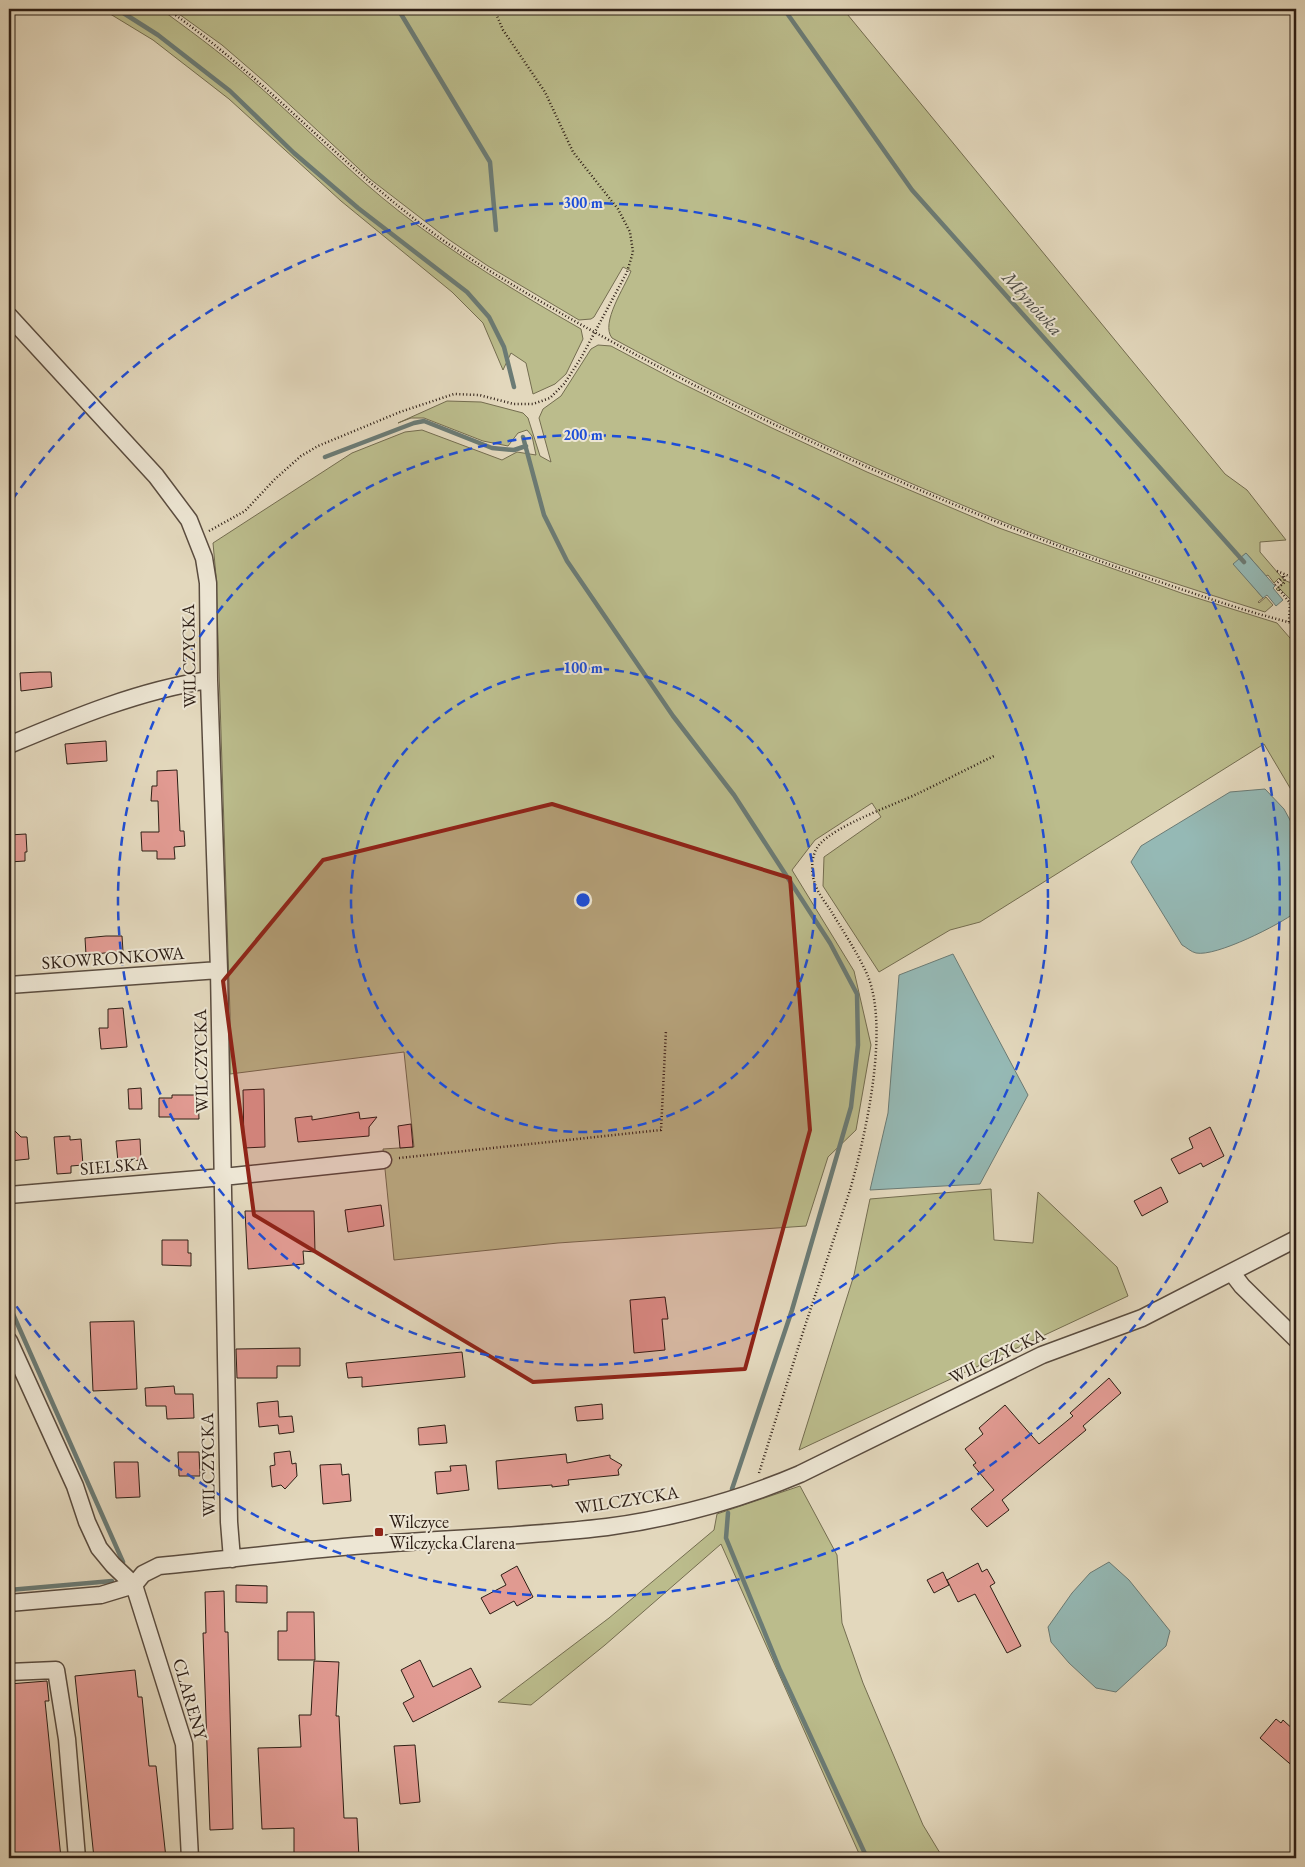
<svg xmlns="http://www.w3.org/2000/svg" width="1305" height="1867" font-family="'EB Garamond',serif">
	<rect width="100%" height="100%" fill="#e3d8bd"/>
	<filter id="stains"><feTurbulence type="fractalNoise" baseFrequency=".004" numOctaves="4"/><feColorMatrix values="0 0 0 0 .2 0 0 0 0 .09 0 0 0 0 .02 0 0 0 .5 -.17"/></filter>
	<radialGradient id="worn" r=".72"><stop offset=".6" stop-color="#630" stop-opacity="0"/><stop offset="1" stop-color="#630" stop-opacity=".3"/></radialGradient>
	<path fill="#bbbc8c" stroke="#746d50" d="M102,9h58l6,4c33,24 65,48 95,75 47,41 90,86 139,124 57,44 118,81 181,117l2,10 -17,35 -11,10 -22,10 -7,-31 -15,-10 -8,17 -20,-47 -31,-31 -111,-91 -112,-102 -76,-59z
		M172,9h671l382,465 22,16 39,50 -26,2v10l24,28 12,5v20l-16,-16 -2,2 -2,-2 7,-6 -4,-5 -5,5 -6,-8 -2,1 -20,-23 -12,11 29,34 -5,4 1,1 7,-6 7,8 -8,7c-89,-28 -178,-56 -264,-91 -133,-54 -263,-114 -389,-183 -12,-15 13,-51 19,-67l-8,-4 -29,50 -3,2 -12,1 -91,-54 -40,-27 -78,-60 -104,-96 -44,-38z
		M598,345l13,1 66,35 95,47 95,44 132,56 185,66 93,29 19,22v153l-32,-54 -284,178 -30,8 -71,42 -56,-86 1,-29 57,-40 -9,-14 -57,37 -23,30 62,101 17,74 -15,85 -28,27 -22,69 -248,17 -164,17 -11,-111 31,-2 -10,-95 -174,22v-60l-14,-438 -3,-33 139,-90 53,-21 17,-2 80,30 15,-8 19,3 -4,-19 -5,-6 -9,3 -10,13 -25,-5 -59,-23h-13l-13,5 49,-22 34,1 42,11 5,5 12,38 11,6 -12,-44 4,-9 18,-13 30,-47z
		M991,1189l3,51 39,3 5,-51 79,75 11,29 -329,154 55,-175 16,-76z
		M800,1486l37,69 5,68 21,60 60,142 20,33h-82l-140,-314 -116,101 -74,60 -33,-3 111,-84 105,-88 3,-16z"/>
	<path fill="#95b9b5" stroke="#6b7b75" d="M1246,553l29,33 -2,2 10,12 -7,6 -9,-11 -4,3 -30,-34z
		M1265,789l19,20 12,22v81c-17,13 -80,45 -100,41 -5,-1 -10,-6 -14,-8l-51,-83 10,-16 89,-54z
		M953,954l75,141 -48,89 -110,6 18,-77 11,-138z
		M1109,1562l20,18 41,51 -4,15 -50,46 -20,-4 -27,-25 -18,-21 -3,-15 24,-34 18,-20z"/>
	<g fill="none" stroke-linecap="round" stroke-linejoin="round">
		<path stroke="#6b7b75" stroke-width="4.5" d="M117,9l41,26 72,56 64,62 64,55 109,84 22,25 15,30 10,40
			M398,9l92,153 6,68
			M784,9l128,181 332,372
			M523,437l21,78 23,46 106,155 61,79 96,148 27,51 1,51 -7,62 -59,203 -60,179
			M325,457l89,-34 10,-2 68,27 22,2 12,-4
			M9,1305l114,257
			M728,1513l-2,25 54,132 87,188
			M9,1590l103,-9"/>
	</g>
	<path fill="#e29b93" stroke="#2d1e15" d="M40,672h11l1,15 -31,4 -1,-18z
		M106,741l1,20 -40,3 -2,-20z
		M177,770l3,61h4l1,15 -11,1 1,12h-18v-8h-15l-1,-19h18l-1,-31h-7l1,-15h5v-15z
		M26,834l1,18h-2v9l-16,1v-27z
		M106,936h16l1,15 -37,4 -1,-17z
		M123,1008l4,39 -26,2 -2,-21h9v-19z
		M141,1088l1,21h-13l-1,-20z
		M264,1089l1,58 -21,1 -1,-58z
		M172,1095h26l1,24h-27v-2h-13v-19h13z
		M359,1112l1,7 17,-2 -8,10v9l-71,6 -3,-24 17,-2v4z
		M411,1124l2,23 -13,1 -2,-22z
		M1210,1127l14,29 -21,11 -2,-4 -22,11 -8,-15 22,-11 -4,-10z
		M14,1130l7,7h6l2,22 -20,2v-22z
		M70,1136v4l11,-1 2,26 -12,1v7l-14,1 -3,-37z
		M140,1139l1,21 -23,2 -2,-21z
		M1161,1187l7,15 -26,14 -8,-15z
		M381,1205l3,21 -36,6 -3,-22z
		M245,1211h69l1,41 -12,-1 1,13 -56,5z
		M162,1240h26v13h3v13l-29,-1z
		M665,1297l3,22h-6l3,31 -31,3 -4,-53z
		M134,1321l3,68 -44,2 -3,-69z
		M300,1348v18h-23v12h-40l-1,-29z
		M462,1352l3,25 -103,10v-10l-14,1 -2,-15z
		M1109,1378l12,15 -38,33 3,4 -84,70 7,10 -22,17 -16,-18 23,-19 -21,-25 3,-2 -11,-14 18,-15 -4,-6 26,-23 34,39 34,-28 -3,-3z
		M174,1386l1,8h18l1,24 -27,1 -1,-13h-20l-1,-18z
		M278,1401l1,16 13,-1 2,16 -15,2 -1,-9 -19,2 -2,-24z
		M602,1404l1,15 -26,2 -2,-14z
		M445,1425l2,18 -28,2 -1,-17z
		M290,1451l2,13 4,-1 1,13 -12,13 -4,-4 -9,2 -2,-21 5,-1 -1,-12z
		M178,1452h21l1,24h-21z
		M566,1454l1,9 43,-8v3l12,7 -4,5 1,5 -51,5 1,5 -17,2v-2l-54,4 -2,-28z
		M114,1462h24l2,35 -24,1z
		M341,1464l1,11 7,-1 2,27 -28,3 -3,-39z
		M466,1465l3,25 -32,4 -2,-22 16,-1 -1,-5z
		M978,1563l4,9 5,-3 8,14 -5,3 31,60 -14,7 -32,-59 -17,8 -11,-22z
		M517,1566l16,31 -16,9 -3,-5 -24,13 -9,-16 25,-13 -5,-10z
		M943,1572l6,13 -15,8 -7,-13z
		M236,1585l31,1v17l-31,-1z
		M224,1591l1,41h3l5,197 -23,1 -7,-197h3l-1,-41z
		M287,1612h27l1,48h-37v-29h9z
		M420,1660l13,27 38,-19 10,19 -68,35 -10,-19 11,-6 -13,-27z
		M314,1661l25,1 -3,54h3l5,102h13l2,40h-65v-30l-32,1 -4,-81 43,-1 -2,-32h12z
		M135,1670l3,27h4l7,69h7l10,92h-72l-19,-182z
		M47,1681l2,20h-4l16,157h-52v-174z
		M1276,1719l5,4 2,-3 13,12v37l-36,-31z
		M415,1745l5,57 -20,2 -6,-58z"/>
	<g fill="none" stroke-linecap="round" stroke-linejoin="round">
		<g stroke="#5a4c3f" stroke-width="19">
			<path id="minor" d="M9,316l147,160 33,44 15,38 4,25 1,97 10,290 10,552 3,37
				M9,745c64,-27 131,-55 200,-65
				M9,985l210,-15
				M9,1195l214,-18 160,-17
				M1232,1273l10,13 54,53
				M9,1341l66,145 12,36 12,26 14,17 21,20 50,159 6,114
				M9,1603l92,-8 33,-10 9,-11 16,-8c74,-7 148,-17 222,-22 75,-6 152,-8 226,-17 67,-9 132,-27 193,-53l242,-119 100,-37 154,-79
				M9,1672l47,-2 11,69 10,119"/>
		</g>
		<path stroke="#2d1e15" stroke-width="2.5" stroke-dasharray="1 2.5" stroke-linecap="butt" d="M167,9c100,70 180,164 280,234 38,26 77,49 117,72 79,45 161,87 244,125 105,49 211,93 320,131 56,19 111,39 168,53
			M209,531l36,-20 30,-32 26,-23 17,-10 82,-34 54,-18 25,1 35,9h19l17,-6 14,-14 17,-26 46,-86 6,-20 -3,-20 -12,-23 -45,-57 -28,-60 -42,-62 -9,-21
			M1277,571l19,8
			M1284,576l1,6 -7,6 12,15 -1,19
			M1275,585l9,-9
			M399,1158l262,-28 5,-100
			M759,1473l45,-144 46,-139c16,-56 40,-163 17,-216 -10,-22 -24,-43 -36,-63 -6,-9 -14,-19 -17,-30 -3,-11 -3,-26 5,-36 17,-20 75,-40 100,-52 25,-12 50,-25 75,-37"/>
		<use href="#minor" stroke="#ede6d4" stroke-width="16"/>
	</g>
	<path fill="#8f2418" fill-opacity="0.2" stroke="#8f2418" stroke-width="4" stroke-linejoin="round" d="M552,804l238,74 20,252 -65,239 -212,13 -279,-167 -31,-234 100,-121z"/>
	<g fill="none" stroke="#1d4ed8" stroke-width="2.5" stroke-dasharray="9 6">
		<circle cx="583" cy="900" r="232"/>
		<circle cx="583" cy="900" r="465"/>
		<path d="M12 500A697 697 0 1 1 12 1300"/>
	</g>
	<rect fill="#8f2418" stroke="#ede6d4" stroke-width="2" x="374" y="1527" width="10" height="10" rx="2.5"/>
	<g text-anchor="middle" stroke-width="4" stroke-linejoin="round" paint-order="stroke">
		<g font-size="18" fill="#2d1e15" stroke="#ede6d4">
			<text transform="translate(189 656) rotate(-91)" y="6">WILCZYCKA</text>
			<text transform="translate(113 958) rotate(-4)" y="6">SKOWRONKOWA</text>
			<text transform="translate(201 1061) rotate(-91)" y="6">WILCZYCKA</text>
			<text transform="translate(114 1166) rotate(-5)" y="6">SIELSKA</text>
			<text transform="translate(997 1356) rotate(-26)" y="6">WILCZYCKA</text>
			<text transform="translate(208 1465) rotate(-91)" y="6">WILCZYCKA</text>
			<text transform="translate(627 1500) rotate(-9)" y="6">WILCZYCKA</text>
			<text transform="translate(190 1699) rotate(74)" y="6">CLARENY</text>
		</g>
		<g font-size="18" fill="#2d1e15" stroke="#ede6d4" text-anchor="start">
			<text x="389" y="1528">Wilczyce<tspan x="389" dy="21">Wilczycka Clarena</tspan></text>
		</g>
		<g font-size="19" font-style="italic" fill="#4c4c45" stroke="#ede6d4">
			<text transform="translate(1033 303) rotate(48)" y="7">Młynówka</text>
		</g>
	</g>
	<circle cx="583" cy="900" r="8" fill="#1d4ed8" stroke="#ede6d4" stroke-width="2.5"/>
	<g font-size="15" text-anchor="middle" font-weight="bold" fill="#1d4ed8" stroke="#ede6d4" stroke-width="4" stroke-linejoin="round" paint-order="stroke">
		<text x="583" y="208">300 m</text>
		<text x="583" y="440">200 m</text>
		<text x="583" y="673">100 m</text>
	</g>
	<rect width="1305" height="1867" fill="none" stroke="#e3d8bd" stroke-width="30"/>
	<rect x="10" y="10" width="1285" height="1847" fill="none" stroke="#2d1e15" stroke-width="2.5"/>
	<rect x="15" y="15" width="1275" height="1837" fill="none" stroke="#2d1e15"/>
	<rect width="100%" height="100%" filter="url(#stains)"/>
	<rect width="100%" height="100%" fill="url(#worn)"/>
</svg>
